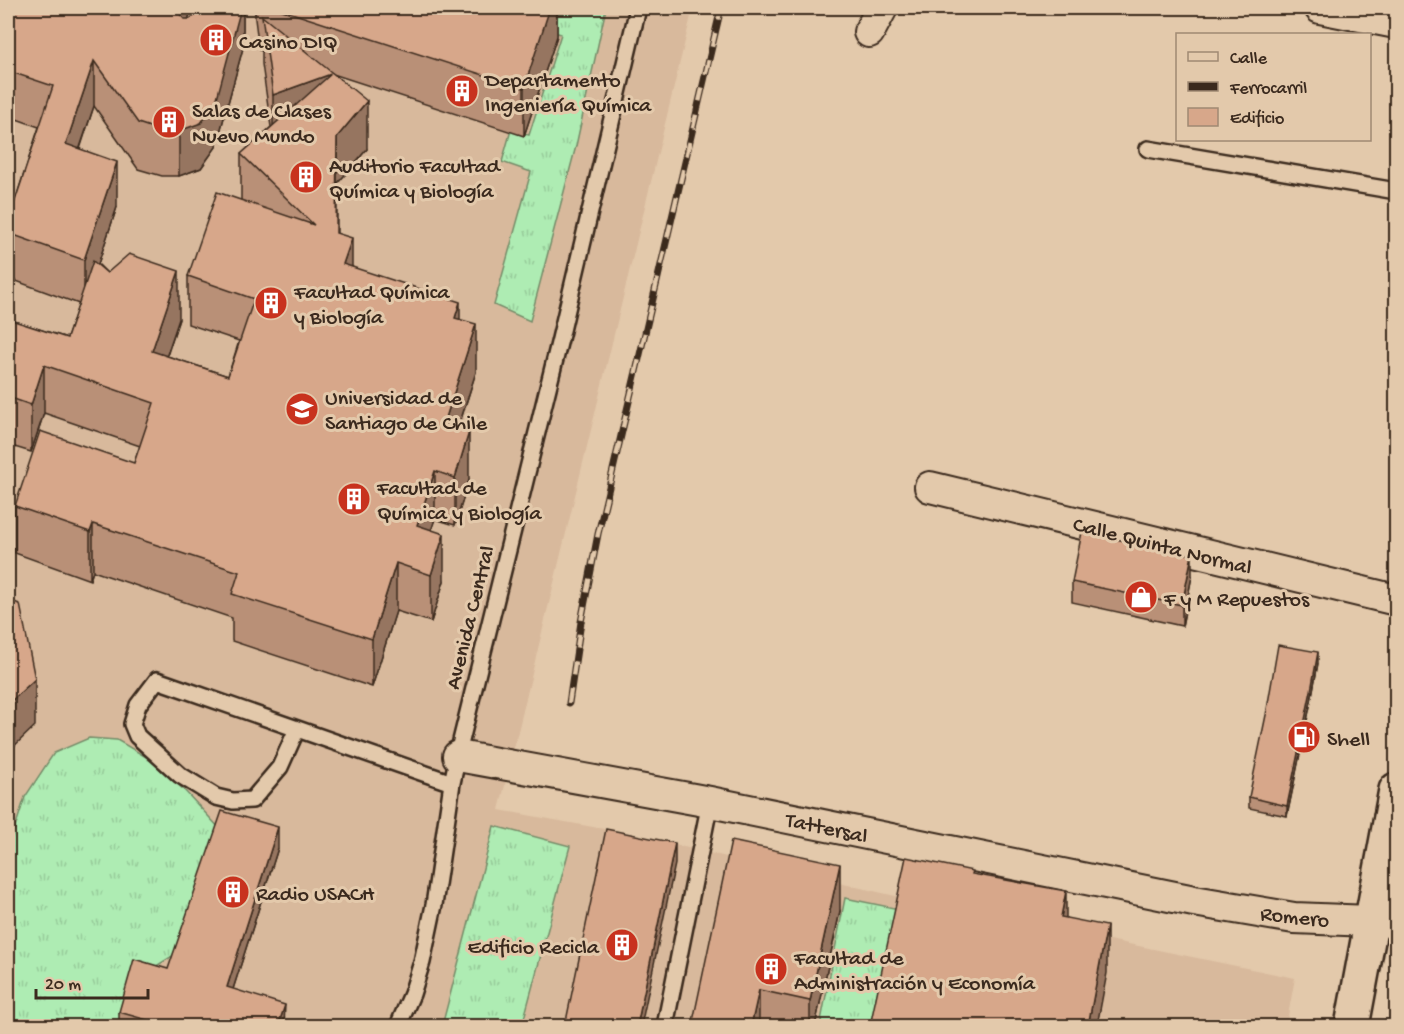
<svg xmlns="http://www.w3.org/2000/svg" width="1404" height="1034" font-family="'Gochi Hand',sans-serif">
	<defs>
		<pattern id="grass-tufts" width="24" height="20" patternUnits="userSpaceOnUse" patternTransform="scale(1.5)"><rect width="24" height="20" fill="#aeecb3"/><path d="M3 7l-1-3M5 7V3M7 7l1-3M15 17l-1-3M17 17v-4M19 17l1-3" fill="none" stroke="#97cb9a"/></pattern>
	</defs>
	<rect width="100%" height="100%" fill="#e3c9ab"/>
	<filter id="ink" filterUnits="userSpaceOnUse"><feTurbulence type="fractalNoise" baseFrequency=".0167" numOctaves="2"/><feDisplacementMap in="SourceGraphic" scale="12" xChannelSelector="R" yChannelSelector="G"/><feConvolveMatrix kernelMatrix="1 2 1 2 8 2 1 2 1" color-interpolation-filters="sRGB"/></filter>
	<g filter="url(#ink)">
		<path fill="#d8b99c" d="M8,8h685l-194,802 116,21 289,67 391,80 -9,48h-1278z"/>
		<path fill="url(#grass-tufts)" stroke="#748b68" stroke-width="1.5" d="M555,8h51l-30,138 -46,175 -36,-16 37,-133 -29,-10 9,-32 18,5 32,-101 -13,-4z
			M89,738l28,2 31,18 36,32 38,41 -40,119 -48,30 -14,46h-112v-177l17,-52 29,-44z
			M494,826l76,20 -48,180h-80z
			M845,898l54,11 -24,117h-55z"/>
		<g fill="none" stroke-linecap="round" stroke-linejoin="round">
			<g stroke="#3b2a1e" stroke-width="20">
				<path id="service" d="M1148,149l248,42
					M297,729l-17,38 -28,33 -19,1 -17,-4 -36,-22 -43,-39 -5,-12 6,-19 19,-25 295,103
					M398,1026l14,-32 10,-32 12,-57 18,-122 9,-42 99,-402 78,-331
					M665,1026l45,-224"/>
			</g>
			<g stroke="#3b2a1e" stroke-width="34">
				<path id="minor" d="M1320,8l76,15
					M869,32l13,-24
					M930,487l466,113
					M458,756l252,46 484,99 100,17 102,4"/>
			</g>
			<g stroke="#3b2a1e" stroke-width="38">
				<path id="primary" d="M1352,1026l44,-236"/>
			</g>
			<use href="#service" stroke="#e3c9ab" stroke-width="15"/>
			<use href="#minor" stroke="#e3c9ab" stroke-width="30"/>
			<use href="#primary" stroke="#e3c9ab" stroke-width="33"/>
			<g stroke="#3b2a1e" stroke-width="7">
				<path id="rail" d="M569,703l12,-81 17,-88 123,-526"/>
			</g>
			<use href="#rail" stroke="#e3c9ab" stroke-width="4.5" stroke-dasharray="14" stroke-linecap="butt"/>
		</g>
		<path fill="#b99077" stroke="#3b2a1e" stroke-width="1.5" d="M8,8h182v6l-2,5 55,-11v40l-27,99 -15,21 -22,8h-17l-24,-7 -44,-63 -14,43 37,58 -19,57 9,9 72,46 -12,37 61,20 11,-35 -51,-17v-48l53,-76v-46l30,-27 -9,-63v-13l-3,-1 -4,-31v-11h302v28l-33,100 -191,-62 34,75 -30,35v49l15,34 108,53 16,52 -18,57 11,51 -14,45 -20,-6 -4,10 13,52 -13,41 -35,-11 -24,76 -140,-46v-23l-139,-47 -3,9 -75,-27v-47l119,-43 6,-17 -96,-33 -13,39 -23,-7v-126l59,19 12,-34 -71,-26v-56l31,-95 -31,-11z
			M1192,576l-10,50 -110,-24v-20z
			M1318,663l-7,38 -24,115 -38,-8v-11z
			M278,848l-45,141 52,36 -1,1h-165v-14l49,-43z
			M840,911l-25,115h-123z"/>
		<path fill="#967561" stroke="#3b2a1e" stroke-width="1.5" d="M178,8h12v6l-12,39z
			M241,8h2v40l-27,99 -15,21 -22,8v-45z
			M545,8h12v28l-33,100v-48z
			M94,61v45l-28,83v-45z
			M331,74l-58,68v-47z
			M367,101v48l-30,35v-47z
			M117,162v45l-33,99v-46z
			M352,238v48l-9,-22z
			M179,271v48l-27,80v-48z
			M460,302v48l-5,-32z
			M476,324v48l-32,100v-48z
			M44,365v48l-13,39v-47z
			M469,432v48l-14,45v-47z
			M435,471v48l-17,51 -1,-45z
			M93,524v47l-3,9v-48z
			M444,534v47l-13,41v-47z
			M1192,555v21l-10,50v-21z
			M396,563v48l-24,76v-48z
			M1318,652v11l-7,38 -24,115v-10z
			M35,679v47l-27,26v-48z
			M278,827v21l-51,160v-21z
			M675,843v21l-34,162h-4z
			M840,864v47l-25,115h-5v-25z
			M1066,891v48l-5,-22z
			M1107,926v47l-10,53h-9z
			M759,990v36h-8z
			M285,1005l-1,21h-6z"/>
		<path fill="#d7a78a" stroke="#3b2a1e" stroke-width="1.5" d="M8,8h170v4l6,7h6l6,-6 2,-5h43l-25,94 -15,21 -22,8h-17l-24,-8 -44,-62 -28,83 51,18 -33,98 -76,-27v-11l45,-136 -45,-15z
			M276,8h274l-26,80z
			M262,16l105,85 -30,36 -1,96 16,5 -9,26 117,38 -5,16 21,6 -32,100 25,8 -14,46 -20,-7 -18,54 27,9 -13,41 -35,-12 -24,76 -140,-45 7,-22 -146,-48 -3,8 -75,-26 25,-75 94,32 20,-60 -110,-38 -13,40 -23,-8v-78l59,19 26,-77 14,12 22,-19 50,17 -27,80 76,25 26,-77 -66,-23 29,-84 97,33 -73,-71 90,-80 -58,21z
			M1082,532l110,23 -10,50 -110,-23z
			M8,600l12,4 15,75 -27,25z
			M1278,645l40,7 -7,39 -24,115 -38,-9 17,-82z
			M222,811l56,16 -51,160 58,18 -7,21h-110l-49,-14 15,-53 34,10z
			M606,829l69,14 -38,183h-72z
			M731,841l109,23 -30,137 -51,-11 -8,36h-59z
			M906,857l67,14 -1,3 94,17 -5,26 46,9 -19,100h-218z"/>
	</g>
	<defs>
		<g id="building-disc" transform="scale(1.725)"><circle r="9.5" fill="#c8321e" stroke="#e3c9ab"/><path d="M-4-6H4V6H1V3H-1V6H-4ZM-2.5-4.3h1.7v1.8h-1.7ZM.8-4.3h1.7v1.8H.8ZM-2.5-1h1.7V.8h-1.7ZM.8-1h1.7V.8H.8Z" fill="#fff"/></g>
		<g id="university-disc" transform="scale(1.725)"><circle r="9.5" fill="#c8321e" stroke="#e3c9ab"/><path d="M0-5L7-2L0 1L-7-2ZM-4 1L0 2.5L4 1V4Q0 6-4 4Z" fill="#fff"/></g>
		<g id="shop-disc" transform="scale(1.725)"><circle r="9.5" fill="#c8321e" stroke="#e3c9ab"/><path d="M-5-2.5h2.3a2.7 3.5 0 0 1 5.4 0H5L5.5 6h-11ZM-1.5-2.5h3a1.5 2.3 0 0 0-3 0Z" fill="#fff"/></g>
		<g id="fuel-disc" transform="scale(1.725)"><circle r="9.5" fill="#c8321e" stroke="#e3c9ab"/><path d="M-5.5-6h7V0h2V4h1.3V-2.5L3-4.5l.8-.8L6-3V5H2.5V1h-1V6h-7ZM-4.2-4.7v3.2H.2V-4.7Z" fill="#fff"/></g>
	</defs>
	<g fill-rule="evenodd">
		<use href="#building-disc" x="216" y="40"/>
		<use href="#building-disc" x="462" y="91"/>
		<use href="#building-disc" x="169" y="122"/>
		<use href="#building-disc" x="306" y="177"/>
		<use href="#building-disc" x="271" y="303"/>
		<use href="#university-disc" x="302" y="409"/>
		<use href="#building-disc" x="354" y="499"/>
		<use href="#shop-disc" x="1141" y="597"/>
		<use href="#fuel-disc" x="1304" y="737"/>
		<use href="#building-disc" x="233" y="892"/>
		<use href="#building-disc" x="622" y="945"/>
		<use href="#building-disc" x="771" y="969"/>
	</g>
	<g text-anchor="middle" stroke-width="6" stroke-linejoin="round" paint-order="stroke">
		<g font-size="22" fill="#3b2a1e" stroke="#e3c9ab" text-anchor="start">
			<text x="239" y="48">Casino DIQ</text>
			<text x="485" y="86">Departamento<tspan x="485" dy="25">Ingeniería Química</tspan></text>
			<text x="192" y="117">Salas de Clases<tspan x="192" dy="25">Nuevo Mundo</tspan></text>
			<text x="329" y="172">Auditorio Facultad<tspan x="329" dy="25">Química y Biología</tspan></text>
			<text x="294" y="298">Facultad Química<tspan x="294" dy="25">y Biología</tspan></text>
			<text x="325" y="404">Universidad de<tspan x="325" dy="25">Santiago de Chile</tspan></text>
			<text x="377" y="494">Facultad de<tspan x="377" dy="25">Química y Biología</tspan></text>
			<text x="1164" y="605">F y M Repuestos</text>
			<text x="1327" y="745">Shell</text>
			<text x="256" y="900">Radio USACH</text>
			<text x="599" y="953" text-anchor="end">Edificio Recicla</text>
			<text x="794" y="964">Facultad de<tspan x="794" dy="25">Administración y Economía</tspan></text>
		</g>
		<g font-size="22" fill="#3b2a1e" stroke="#e3c9ab">
			<text transform="translate(1163 544) rotate(14)" y="8">Calle Quinta Normal</text>
			<text transform="translate(468 617) rotate(-76)" y="8">Avenida Central</text>
			<text transform="translate(827 826) rotate(12)" y="8">Tattersal</text>
			<text transform="translate(1295 915) rotate(6)" y="8">Romero</text>
		</g>
	</g>
	<rect width="1404" height="1034" fill="none" stroke="#e3c9ab" stroke-width="30"/>
	<rect x="15" y="15" width="1374" height="1004" fill="none" stroke="#3b2a1e" stroke-width="2" filter="url(#ink)"/>
	<rect x="1176" y="33" width="195" height="108" fill="#e3c9ab" stroke="#a08973" stroke-width="1.5"/>
	<rect x="1188" y="52" width="30" height="9" fill="#e3c9ab" stroke="#a08973" stroke-width="1.5"/>
	<text x="1230" y="63" font-size="18" fill="#3b2a1e">Calle</text>
	<rect x="1188" y="82" width="30" height="9" fill="#3b2a1e" stroke="#a08973" stroke-width="1.5"/>
	<text x="1230" y="93" font-size="18" fill="#3b2a1e">Ferrocarril</text>
	<rect x="1188" y="108" width="30" height="18" fill="#d7a78a" stroke="#a08973" stroke-width="1.5"/>
	<text x="1230" y="123" font-size="18" fill="#3b2a1e">Edificio</text>
	<path d="M36 989v9h112v-9" fill="none" stroke="#3b2a1e" stroke-width="3"/>
	<text x="45" y="989" font-size="18" fill="#3b2a1e" stroke="#e3c9ab" stroke-width="4.5" paint-order="stroke">20 m</text>
</svg>
